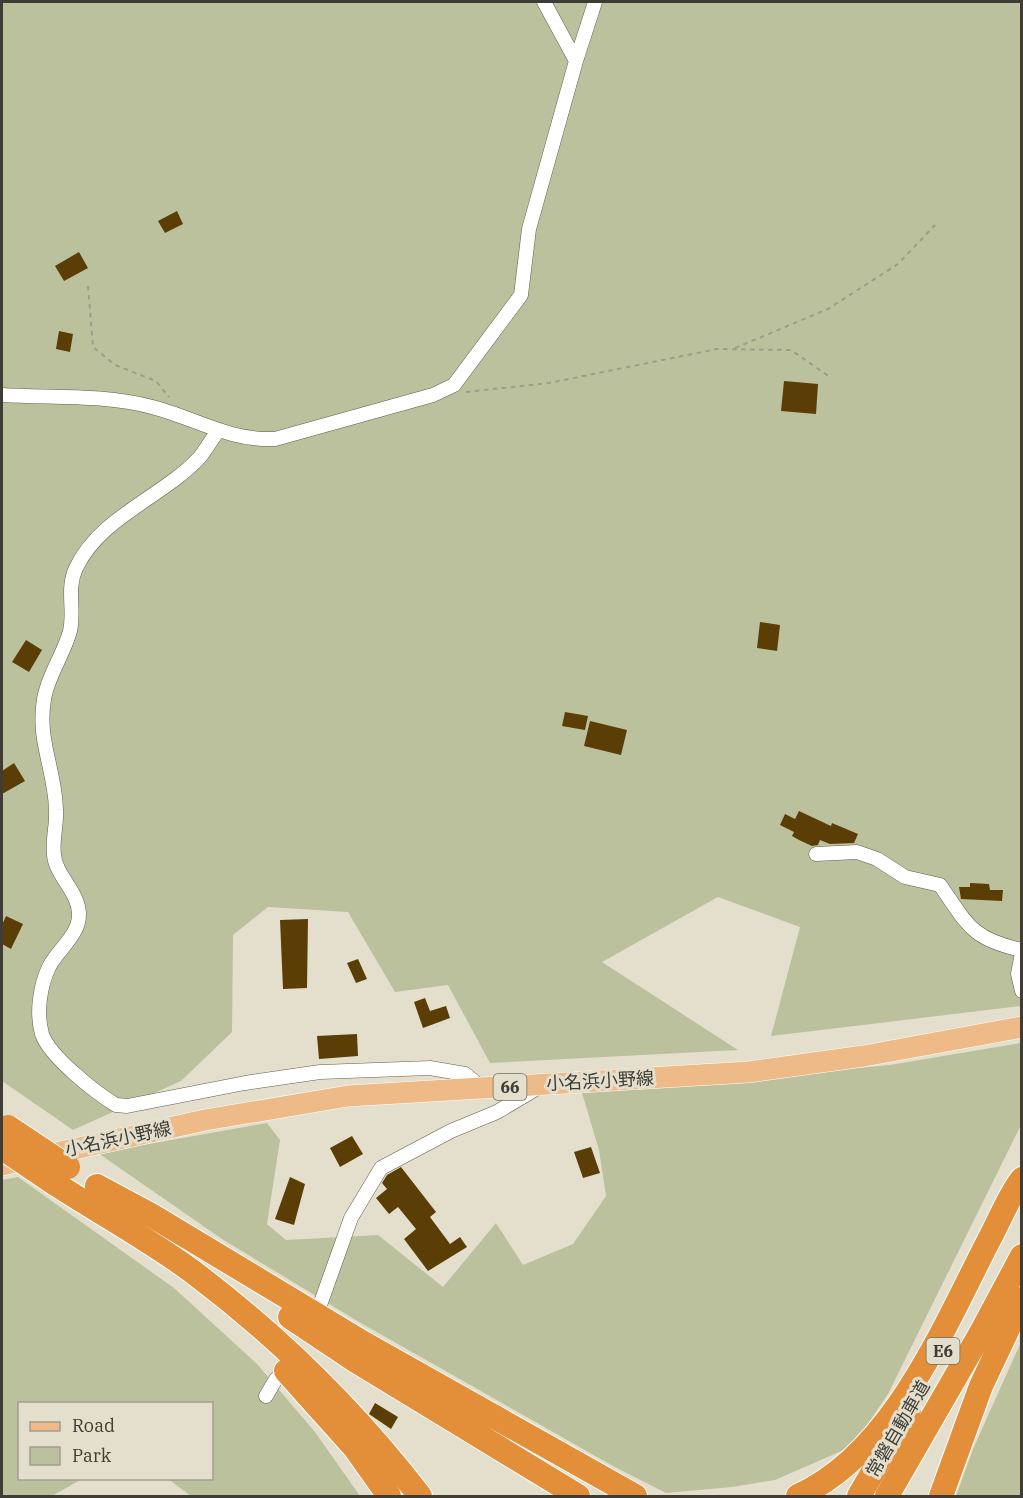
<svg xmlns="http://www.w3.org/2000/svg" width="1023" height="1498" font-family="'IBM Plex Serif','Noto Sans JP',serif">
	<rect width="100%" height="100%" fill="#e4dfcc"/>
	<path fill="#bcc19d" d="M2,2h1019v1004l-250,30 29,-109 -82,-30 -116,65 136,88 -248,13 -42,-78 -53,7 -47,-80 -80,-5 -35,28 -1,97 -51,49 -108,49 -71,-49z
		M1021,1043v82l-133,269 -35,52 -78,34 -43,7 -66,6 -53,-27 -254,-144 -137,-83 -124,-86 169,-30 13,17 -13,84 19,16 92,-5 65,52 53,-64 27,42 50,-21 33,-48 -7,-46 -17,-57 308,-28z
		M18,1177l156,111 83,76 58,68 45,64h-169l-23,-17 44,-1v-74h-192v74l62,1 -30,17h-50v-316z
		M1021,1342v154h-65l17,-47z"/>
	<path fill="#5b3d06" d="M177,211l6,13 -18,9 -7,-12z
		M79,252l9,16 -24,13 -9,-15z
		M59,331l14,3 -3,18 -14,-3z
		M784,381l34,3 -2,30 -35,-3z
		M760,622l20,3 -3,26 -20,-3z
		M26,640l16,10 -13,22 -17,-10z
		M565,712l23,4 -3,14 -23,-4z
		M590,721l37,9 -6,25 -37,-9z
		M14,763l11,18 -23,13v-23z
		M799,811l32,15 1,-3 26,11 -4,9 -24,1 -10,-4 -2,5 -6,1 -13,-6 -7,-4 2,-4 -14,-7 5,-11 10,5z
		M970,883l19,1 1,6h13l-1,11 -41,-2 -2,-12h11z
		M6,916l17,8 -12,25 -9,-5v-19z
		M308,919l-1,69 -24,1 -3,-69z
		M358,959l9,20 -11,4 -9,-20z
		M425,998l5,13 16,-5 4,12 -27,10 -9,-26z
		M357,1034l1,22 -39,3 -2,-23z
		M352,1136l11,18 -23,13 -10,-19z
		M591,1147l9,26 -17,5 -9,-26z
		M401,1167l35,45 -6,5 20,27 10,-7 7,10 -39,24 -24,-32 12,-10 -18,-22 -9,7 -13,-16 11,-9 -5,-6 5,-8z
		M290,1177l15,7 -11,41 -19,-6z
		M375,1403l23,14 -7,12 -22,-15z"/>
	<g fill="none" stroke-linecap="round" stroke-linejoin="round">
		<g stroke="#625d4d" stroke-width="15">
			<path id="street" d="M576,61l19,-59
				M2,395c48,3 103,-1 150,12 43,11 77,34 123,32l158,-44 21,-10 67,-90 8,-66 47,-168 -32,-59
				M218,431c-6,8 -12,18 -18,26 -37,40 -100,60 -124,111 -10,21 -1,42 -6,63 -6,23 -22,44 -26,68 -7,43 11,69 12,111 1,15 -4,30 -2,45 2,21 24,36 25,58 1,22 -21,36 -30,54 -9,19 -13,46 -7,67 7,22 54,59 74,71l11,1 118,-23 75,-11 110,-4 35,6 17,14
				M816,854l41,-2 20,7 28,18 35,8c28,40 31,54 82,65
				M1022,953l-4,21 4,17
				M320,1305l31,-87 30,-50 70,-37 46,-19 42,-25
				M266,1396l10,-17"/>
		</g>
		<g stroke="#fff" stroke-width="22">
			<path id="primary" d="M2,1165l203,-45 143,-24 401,-24 115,-16 158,-29"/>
		</g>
		<g stroke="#fff" stroke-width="26">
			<path id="highway" d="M54,1183c46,30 94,56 139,89 85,64 162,140 227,224
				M97,1186l54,29 214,129 270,152
				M290,1317l66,44 222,135
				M286,1371l69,77 34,48
				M798,1496c96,-43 147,-172 193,-260 10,-19 18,-40 31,-57
				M859,1496l50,-86
				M887,1496l95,-165 40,-75
				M941,1496l40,-110 41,-87"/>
		</g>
		<path stroke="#9e9b8d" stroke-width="2" stroke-dasharray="4.5 4.5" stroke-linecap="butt" d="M88,286l5,61 22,18 41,16 13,16
			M735,348l93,-39 70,-45 37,-39
			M466,392l83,-9 168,-34 74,1 39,27"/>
		<use href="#street" stroke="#fff" stroke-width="14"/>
		<use href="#primary" stroke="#eb8" stroke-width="21"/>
		<use href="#highway" stroke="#e38e38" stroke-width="24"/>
		<g stroke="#fff" stroke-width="26" stroke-linecap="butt">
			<path id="highway-bridge" d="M8,1127l60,40
				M2,1148l52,35"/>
		</g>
		<use href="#highway-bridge" stroke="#e38e38" stroke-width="24"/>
	</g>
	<g text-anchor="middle" stroke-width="6" stroke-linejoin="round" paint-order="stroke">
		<g fill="#e4dfcc" stroke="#706d62" stroke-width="1.5">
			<rect x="493.5" y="1074" width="33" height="26" rx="4.5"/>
			<rect x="926.5" y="1338" width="33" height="26" rx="4.5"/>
		</g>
		<g font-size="16" font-weight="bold" fill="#3e3c35">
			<text x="510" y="1093">66</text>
			<text x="943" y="1357">E6</text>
		</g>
		<g font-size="18" fill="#3e3c35" stroke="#e4dfcc">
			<text transform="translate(600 1081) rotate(-3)" y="6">小名浜小野線</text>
			<text transform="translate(118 1139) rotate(-12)" y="6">小名浜小野線</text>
			<text transform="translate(898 1429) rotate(-60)" y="6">常磐自動車道</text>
		</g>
	</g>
	<rect width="1023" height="1498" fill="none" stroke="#3e3c35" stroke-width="6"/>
	<rect x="18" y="1402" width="195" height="78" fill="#e4dfcc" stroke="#a29e90" stroke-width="1.5"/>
	<rect x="30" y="1422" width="30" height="9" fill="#eebb88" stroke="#a29e90" stroke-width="1.5"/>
	<text x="72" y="1432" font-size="18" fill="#3e3c35">Road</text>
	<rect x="30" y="1447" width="30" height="18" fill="#bcc19d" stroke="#a29e90" stroke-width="1.5"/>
	<text x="72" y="1462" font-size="18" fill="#3e3c35">Park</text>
</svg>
